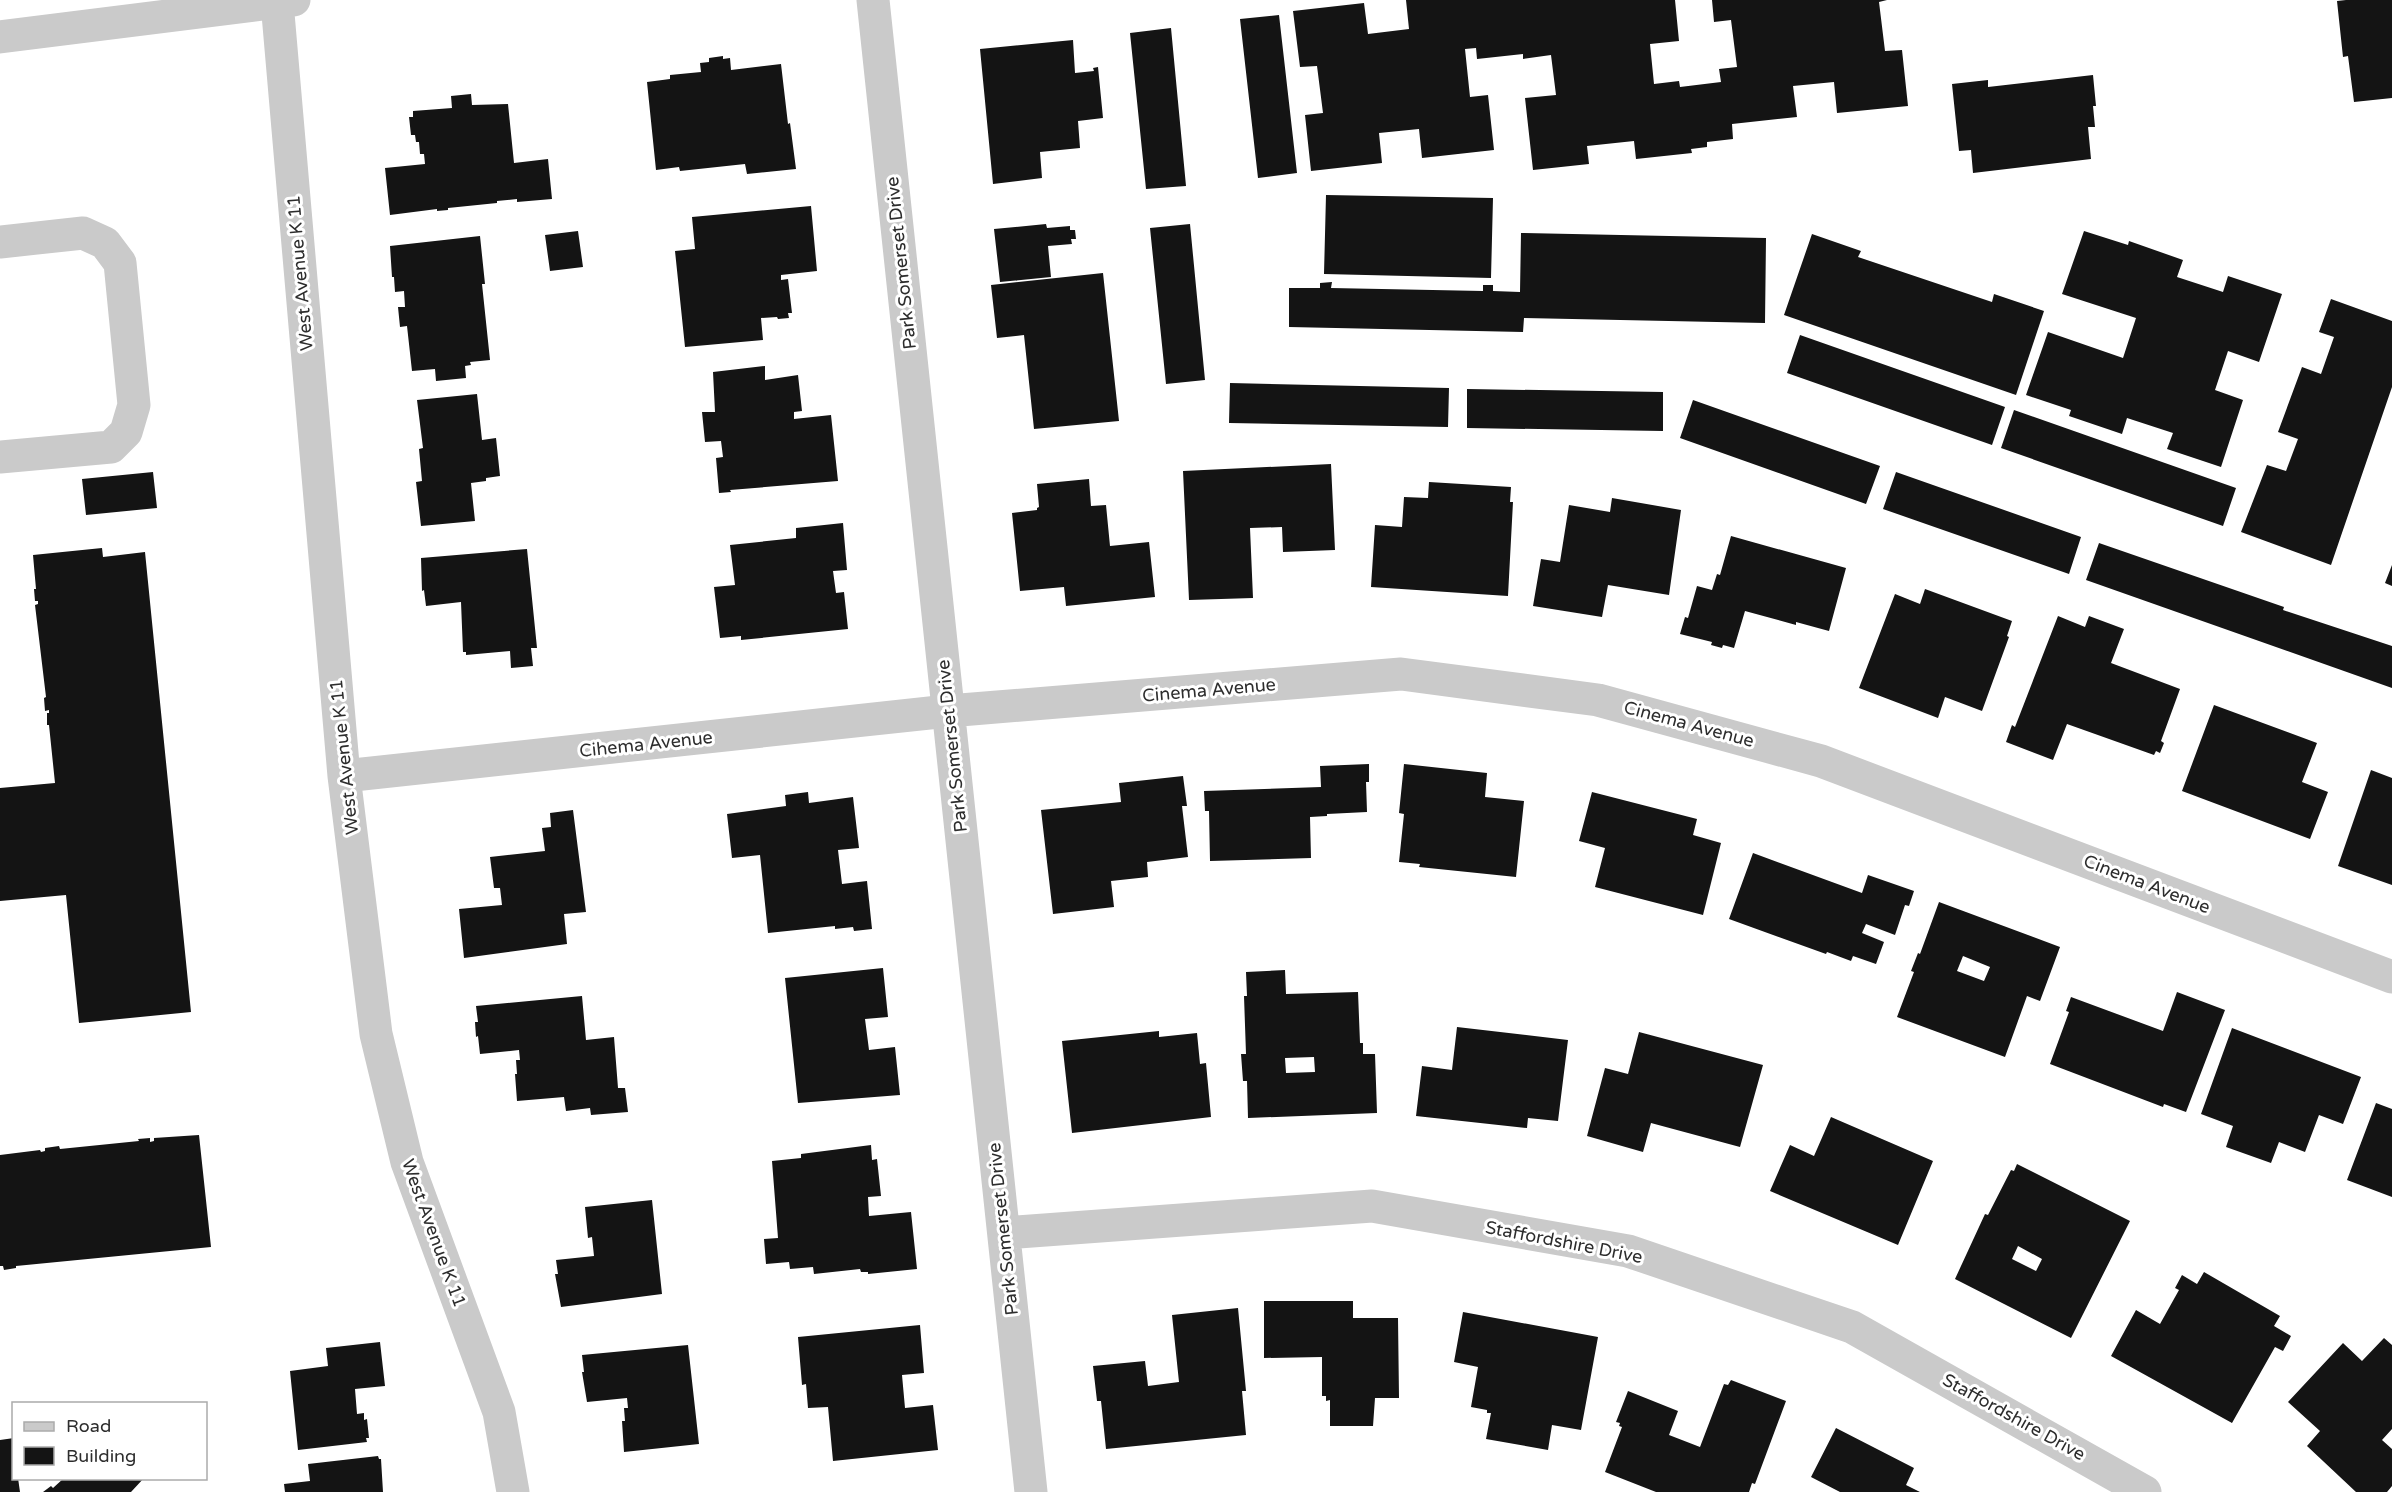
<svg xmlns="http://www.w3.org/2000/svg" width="2392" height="1492" font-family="'Varela Round',sans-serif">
	<rect width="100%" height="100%" fill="#fff"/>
	<path fill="#141414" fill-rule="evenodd" d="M1406,0h269l4,41 -29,3 4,40 25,-3 1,6 41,-5 -2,-13 18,-2 -6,-47 -17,2 -2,-22h175l-8,2 6,49 17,-1 6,56 -71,7 -3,-31 -41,4 4,31 -65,7 1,15 -26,3v5l-16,2 1,4 -56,6 -2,-18 -47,5 2,18 -56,6 -8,-72 31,-3 -5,-40 -28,4v-5l-46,5 -1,-11 -11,1 5,48 18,-2 6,55 -72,8 -3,-29 -40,4 3,30 -71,8 -6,-56 18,-2 -6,-47 -17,1 -7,-56 71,-8 4,31 41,-5z
		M2346,0h46v98l-38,4 -6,-46 -5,1 -6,-56z
		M1279,15l18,158 -39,5 -18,-159z
		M1171,28l15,158 -40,3 -16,-156z
		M1073,40l2,33 19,-2 -1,-3 5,-1 5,51 -25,3 2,27 -40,4 2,26 -49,6 -13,-135z
		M723,56v3l7,-1 1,12 50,-6 7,60 2,-1 6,46 -49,5 -2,-10 -65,7 -1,-4 -23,3 -9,-88 23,-3v-4l31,-3 -1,-9 9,-1v-4z
		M2093,75l3,31h-3l2,21h-7l3,32 -118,14 -2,-23 -12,1 -7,-67 36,-4v7z
		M471,94l1,11 36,-1 6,59 34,-4 4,40 -35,3v-3l-20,2v2l-49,5v2l-11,1v-2l-47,6 -5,-47 40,-4 -1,-10h-4l-1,-12h-3l-1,-7h-4l-2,-18h4v-6l39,-3 -1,-12z
		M1326,195l167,3 -2,80 -167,-4z
		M811,206l6,65 -36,4v5l7,-1 4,34h-4l1,5 -11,1 -1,-2 -16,1 2,22 -78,7 -10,-96 20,-2 -3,-32z
		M1046,224l1,4 23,-2v4h5l1,9h-5l1,5 -24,2 3,31 -51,5 -6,-53z
		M1190,224l15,156 -39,4 -16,-156z
		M578,231l5,36 -33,4 -5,-36z
		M2084,231l44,14 1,-4 54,19 -6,17 46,15 5,-16 54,18 -23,68 -31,-11 -13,39 28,10 -22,67 -54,-18 6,-16 -46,-15 -5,16 -53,-18 2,-6 -45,-15 22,-63 75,26 13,-40 -74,-24z
		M1521,233l245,5 -1,85 -241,-5 -1,14 -234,-5v-39h31v-5l12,-1 -1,6 152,3v-6h10v6l27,1z
		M1812,234l49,17 -3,6 134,45 2,-8 50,17 -28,84 -232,-80z
		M480,236l5,48h-3l8,76 -20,2 1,3 -6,1 1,12 -30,3 -1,-12 -23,2 -5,-45 -7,1 -2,-20h7l-1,-16 -9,1 -1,-15h-2l-2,-31z
		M1103,273l16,148 -85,8 -10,-94 -27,3 -6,-53z
		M2331,299l61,22v66l-61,178 -90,-33 26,-67 19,6 12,-32 -20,-7 24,-65 19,7 13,-37 -15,-5z
		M1800,335l205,72 -13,38 -205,-72z
		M765,366v14l33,-5 4,36 -8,1v7l37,-4 7,66 -108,9 1,2 -12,1 -3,-35 7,-1 -2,-16 -16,1 -3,-30h13l-2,-40z
		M1230,383l219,5 -1,39 -219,-4z
		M1467,389l196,3v39l-196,-3z
		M477,394l5,46 14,-2 4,38 -14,2v3l-15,2 4,38 -54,5 -5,-44 6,-1 -3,-32 4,-1 -6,-48z
		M1693,400l187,66 -14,38 -186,-66z
		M2014,410l222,78 -13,38 -222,-78z
		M1331,464l4,86 -52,2 -1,-25 -32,1 3,70 -64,2 -6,-129z
		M153,472l4,36 -71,7 -4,-36z
		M1896,472l185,65 -12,37 -186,-65z
		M1089,479l2,27 15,-1 4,41 39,-4 6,55 -89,9 -2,-19 -44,4 -8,-78 25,-3v-2l2,-1 -2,-23z
		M1429,482l82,5 -1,15h3l-5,94 -137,-9 4,-62 27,2 2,-30 24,1z
		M1612,498l69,12 -12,85 -61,-10 -6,32 -69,-11 8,-47 19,3 9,-57 41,7z
		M843,523l4,47 -14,1 3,22 8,-1 4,37 -107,11v-4l-21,2 -6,-51 21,-2 -5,-40 66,-7v-10z
		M1731,536l115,32 -17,63 -33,-9v3l-51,-14 -11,37 -11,-3 -1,3 -11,-3 1,-3 -32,-8 5,-17 3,1 9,-32 15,4 5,-16 3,1z
		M2099,543l185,64 -1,3 109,36v42l-306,-108z
		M102,548l1,9 42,-5 46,460 -112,11 -13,-128 -66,6v-113l55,-5 -6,-58h-2v-12h2v-3l-4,1 -1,-13 2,-1 -11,-92 3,-1v-3h-3l-1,-12h2l-3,-34z
		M527,549l10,99h-6l2,18 -22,2 -1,-17 -44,4v-3h-3l-2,-50 -35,4 -2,-16 -2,1 -1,-33z
		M2392,565v21l-7,-3z
		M1925,589l87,32 -5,15 2,1 -27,74 -37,-14 -7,21 -79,-30 36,-94 25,10z
		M2058,616l27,11 4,-11 35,13 -13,34 69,26 -19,52 3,2 -4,10 -4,-2 -2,4 -87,-31 -14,36 -47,-18 6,-17 3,2z
		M2214,705l103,38 -15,39 26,10 -18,47 -128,-48z
		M1369,764v18h-3l1,30 -40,2v2l-17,1 1,41 -101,3 -1,-50h-4l-1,-20 117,-4 -1,-21z
		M1404,764l83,9 -2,24 39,4 -8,76 -97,-10 1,-3 -21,-2 5,-48 -5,-1z
		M2371,770l21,8v107l-54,-19z
		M1183,776l4,30h-5l6,51 -41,5 1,15 -37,4 3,26 -61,7 -12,-104 80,-8 -2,-19z
		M808,792l1,11 44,-6 6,51 -21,2 4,34 25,-3 5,48 -18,2 -1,-4 -18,2v-3l-67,7 -8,-78 -28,3 -5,-44 59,-8 -1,-11z
		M1592,792l105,27 -4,16 28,8 -18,72 -108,-28 10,-39 -26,-7z
		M573,810l13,102 -22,2 3,30 -103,14 -5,-49 43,-4 -2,-17h-6l-4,-31 55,-6 -3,-23 9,-1 -1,-14z
		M1753,853l109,40 6,-18 46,16 -5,15 -4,-1 -10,30 -29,-11 -4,9 22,9 -8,22 -23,-8 -2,5 -24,-9 -1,2 -97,-35z
		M1939,902l121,45 -20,54 -13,-5 -22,61 -108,-40 17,-45 -3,-1 7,-18 2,1zM1963,956l27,11 -6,14 -27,-10z
		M883,968l5,49 -23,2 4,31 26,-3 5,48 -102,8 -13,-125z
		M1285,970l1,24 72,-2 2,51h3v11h12l2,59 -129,5 -1,-37h-4l-2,-27h5l-2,-58h3l-1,-24zM1314,1057l1,15 -29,1 -1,-15z
		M2177,992l48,18 -39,102 -22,-8 -1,3 -113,-43 19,-52 -3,-1 5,-14 92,34z
		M582,996l4,44 28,-3 4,51h7l3,24 -37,3 -1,-7 -24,3 -2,-14 -47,4 -2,-27h2l-1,-14h4l-1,-10 -39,4 -2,-18 -2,1 -1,-15h3l-2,-16z
		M1457,1027l111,13 -10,81 -30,-3 -1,10 -111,-12 6,-50 30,4z
		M2232,1028l129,49 -18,47 -24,-9 -14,37 -26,-10 -8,21 -45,-16 7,-21 -32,-12z
		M1159,1031v6l38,-4 3,31 6,-1 5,54 -139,16 -10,-92z
		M1639,1032l124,33 -23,82 -89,-24 -8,29 -56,-16 18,-68 23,6z
		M2376,1103l16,6v88l-45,-17z
		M1831,1117l102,44 -35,84 -128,-54 20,-46 24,11z
		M199,1135l12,112 -195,19v2l-12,2 -1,-4h-3v-111l40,-5 1,2 4,-1v-3l14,-2 1,3 79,-8 -1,-2 12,-1v4l4,-1v-3z
		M871,1145l1,15 5,-1 4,37 -13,1 1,19 42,-4 6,57 -49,5v-2h-7l-1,-3 -46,5 -1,-7 -23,2 -1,-7 -23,2 -2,-25 14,-1 -6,-77 29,-3v-4z
		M2017,1164l113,57 -59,117 -116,-59 30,-65 3,1 23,-45 3,1zM2018,1246l24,13 -6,12 -24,-12z
		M652,1200l10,94 -101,13 -6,-33h3l-2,-14 38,-4 -2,-19 -4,1 -3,-31z
		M2204,1272l76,44 -6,10 17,10 -8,15 -8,-4 -43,76 -121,-67 25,-46 24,14 19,-34 -4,-2 7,-13 15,9z
		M1264,1301h89v17h45l1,80h-24l-2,28h-43v-26l-4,1v-5h-4v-39l-58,1z
		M1238,1308l8,83h-4l4,44 -140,14 -5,-48h-4l-4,-35 52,-5 3,25 31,-4 -7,-67z
		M1463,1312l135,25 -17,93 -29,-5 -4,25 -62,-11 5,-26h-4v-3l-16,-3 7,-40 -24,-5z
		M920,1325l4,48 -22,2 3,33 28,-3 5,45 -105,11 -5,-54 -20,1 -2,-24 -4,1 -4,-48z
		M2384,1338l8,7v84l-10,11 10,9v37l-5,6h-31l-49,-46 13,-15 -32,-29 55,-59 19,18z
		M380,1342l5,44 -30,3 2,25 7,-1v7l3,-1 2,19h-3l1,4 -69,8 -8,-79 38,-5 -2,-18z
		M688,1345l11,99 -75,8 -2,-31h3l-1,-13h4l-1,-10 -40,4 -5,-30h2l-2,-17z
		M1731,1380l55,21 -31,83 -3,-1 -3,9h-93l-51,-20 17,-45 -3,-1 1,-3 -4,-1 12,-31 50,20 -9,24 31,12 24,-63 4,1z
		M1836,1428l78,40 -8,17 14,7h-80l-29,-15z
		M14,1438v40h4l2,14h-20v-52z
		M378,1456l1,3h2l2,33h-98l-1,-8 26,-3 -2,-17z
		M64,1478h80l-13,14h-88l8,-6 2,2z"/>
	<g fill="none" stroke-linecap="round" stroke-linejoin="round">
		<path stroke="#cacaca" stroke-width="33" d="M873,0l158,1492
			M277,2l67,774 32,258 31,128 92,250 14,80
			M0,37l294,-37
			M0,242l83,-9 22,10 15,20 14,142 -8,27 -15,15 -111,10
			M344,776l604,-65 453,-37 197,26 223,61 571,216
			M1004,1233l368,-27 256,45 224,76 293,165"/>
	</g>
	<g text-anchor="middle" stroke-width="6" stroke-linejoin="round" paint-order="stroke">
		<g font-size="18" fill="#2d2d2d" stroke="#fff">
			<text transform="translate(901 263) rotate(-96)" y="6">Park Somerset Drive</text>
			<text transform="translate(300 273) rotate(-95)" y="6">West Avenue K 11</text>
			<text transform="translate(1209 690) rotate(-5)" y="6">Cinema Avenue</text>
			<text transform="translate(1689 724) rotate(15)" y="6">Cinema Avenue</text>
			<text transform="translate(646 744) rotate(-6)" y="6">Cihema Avenue</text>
			<text transform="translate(952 746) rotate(-96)" y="6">Park Somerset Drive</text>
			<text transform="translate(344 757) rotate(-96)" y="6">West Avenue K 11</text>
			<text transform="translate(2147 884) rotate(21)" y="6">Cinema Avenue</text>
			<text transform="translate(1003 1229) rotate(-96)" y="6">Park Somerset Drive</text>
			<text transform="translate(434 1233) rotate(70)" y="6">West Avenue K 11</text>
			<text transform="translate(1564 1242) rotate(11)" y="6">Staffordshire Drive</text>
			<text transform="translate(2014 1417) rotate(29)" y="6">Staffordshire Drive</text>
		</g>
	</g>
	<rect x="12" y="1402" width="195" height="78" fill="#ffffff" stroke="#ababab" stroke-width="1.5"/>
	<rect x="24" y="1422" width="30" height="9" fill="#cacaca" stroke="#ababab" stroke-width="1.5"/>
	<text x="66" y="1432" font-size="18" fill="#2d2d2d">Road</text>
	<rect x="24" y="1447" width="30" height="18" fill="#141414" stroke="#ababab" stroke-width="1.5"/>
	<text x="66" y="1462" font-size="18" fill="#2d2d2d">Building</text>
</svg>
